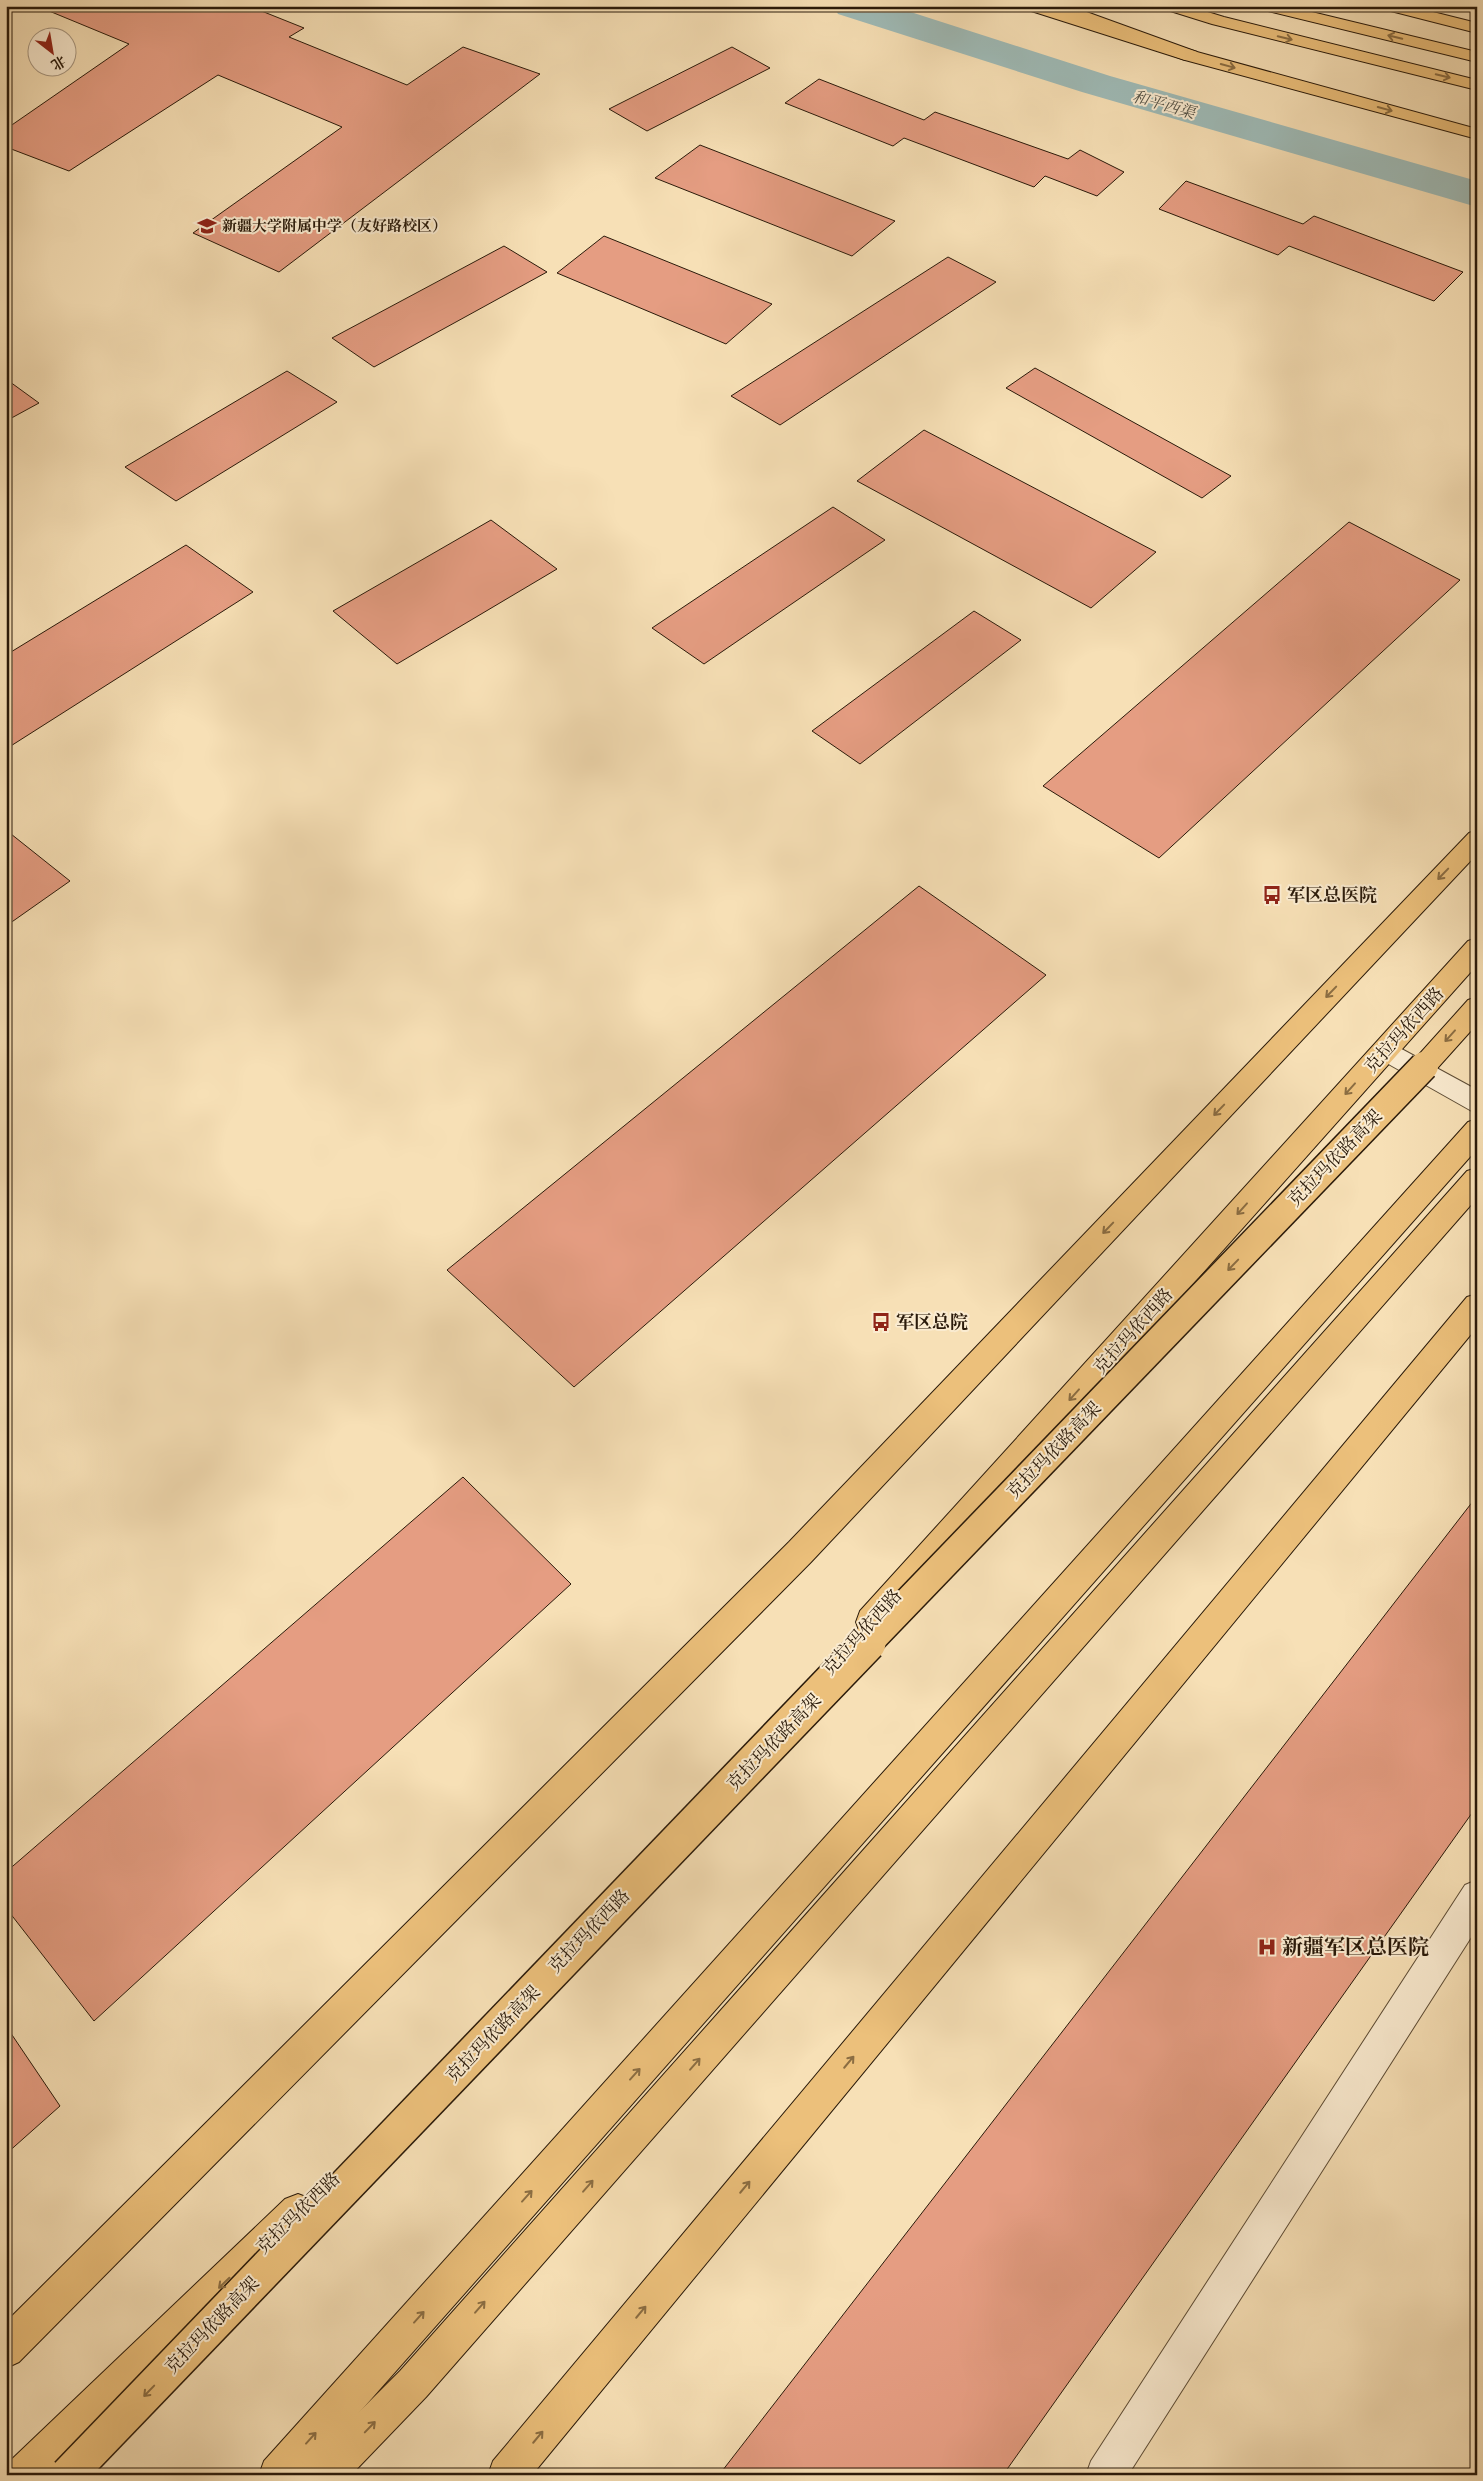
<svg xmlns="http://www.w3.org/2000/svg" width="1483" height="2481" font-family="'IM FELL English','Noto Serif SC',serif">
	<rect width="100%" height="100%" fill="#f7e0b6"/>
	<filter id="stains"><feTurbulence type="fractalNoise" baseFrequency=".004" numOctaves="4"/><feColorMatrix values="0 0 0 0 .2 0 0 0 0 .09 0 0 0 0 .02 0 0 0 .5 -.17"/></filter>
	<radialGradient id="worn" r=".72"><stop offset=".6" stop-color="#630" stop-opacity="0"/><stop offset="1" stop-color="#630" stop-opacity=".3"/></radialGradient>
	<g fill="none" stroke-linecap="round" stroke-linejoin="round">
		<path fill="#9fbbb7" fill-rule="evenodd" d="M833,6h59l218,70 367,105v26l-395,-115 -244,-78z"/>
	</g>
	<path fill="#e59d82" stroke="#2a1a0a" d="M37,6h212l55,22 -15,9 118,48 56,-38 77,27 -261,198 -86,-39 149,-106 -124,-52 -149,96 -63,-24v-18l123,-85z
		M732,47l38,21 -123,63 -38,-22z
		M819,79l105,41 11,-8 133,47 12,-9 44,22 -27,24 -52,-20 -11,11 -130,-49 -11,8 -108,-43z
		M700,145l195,76 -43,35 -197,-78z
		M1186,181l117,43 11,-8 149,56 -29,29 -145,-55 -11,9 -119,-46z
		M604,236l168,68 -46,40 -169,-71z
		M504,246l43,26 -173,95 -42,-29z
		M948,257l48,25 -216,143 -49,-29z
		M1035,368l196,108 -29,22 -196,-110z
		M287,371l50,31 -161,99 -51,-34z
		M6,379l33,24 -33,18z
		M924,430l232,122 -65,56 -234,-127z
		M833,507l52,33 -181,124 -52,-36z
		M491,520l66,49 -160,95 -64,-53z
		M1349,522l111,58 -301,278 -116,-72z
		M186,545l67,47 -247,157v-94z
		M974,611l47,29 -161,124 -48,-33z
		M6,830l64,51 -64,45z
		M919,886l127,89 -472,412 -127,-117z
		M463,1477l108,107 -477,437 -88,-113v-36z
		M1477,1496v310l-474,669h-284z
		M6,2026l54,80 -54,48z"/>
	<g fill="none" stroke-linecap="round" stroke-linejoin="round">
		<g stroke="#5d4c35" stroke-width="2">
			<path id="minor" d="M1385,1040l92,50v24l-101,-57 -4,-7 4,-7z
				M1477,1880v48l-349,547h-42l5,-14 374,-576z"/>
		</g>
		<g stroke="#2a1a0a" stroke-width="2">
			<path id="major" d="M1023,6h26l148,46 280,77v10l-292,-79 -160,-51z
				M1381,6h28l68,17v10l-94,-24z
				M1477,938v27l-595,668 -11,4 -11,-4 -4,-11 4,-11 608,-670z
				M1477,1168v30l-1051,1199 -75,78h-46l5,-14 90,-90 1067,-1200z
				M298,2194l13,5 5,13 -5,13 -259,250h-46l4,-14 275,-262z"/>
		</g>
		<g stroke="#2a1a0a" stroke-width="2">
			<path id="highway" d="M1046,6h24l127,46 2,4 -2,4h-12l-137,-51z
				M1162,6h26l36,11 253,63v10l-265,-66 -48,-15z
				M1258,6h29l190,46v10l-217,-53z
				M1477,830v24l-666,708 -792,800 -13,6v-46l783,-780 680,-709z
				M1477,997v27l-44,49 -9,3 -9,-3 -4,-7 4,-7 53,-59z
				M1477,1119v30l-1173,1326h-45l5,-14 1204,-1339z
				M1477,1294v33l-945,1148h-44l5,-14 974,-1164z"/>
		</g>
		<use href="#minor" fill="#faebd0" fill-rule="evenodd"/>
		<use href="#major" fill="#ecc07b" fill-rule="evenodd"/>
		<use href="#highway" fill="#ecc07b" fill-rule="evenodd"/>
		<g stroke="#2a1a0a" stroke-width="31" stroke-linecap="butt">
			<path id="highway-bridge-far1" d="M867,1644l557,-578"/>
		</g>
		<g stroke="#2a1a0a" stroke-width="38" stroke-linecap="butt">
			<path id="highway-bridge" d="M68,2475l800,-832"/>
		</g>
		<use href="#highway-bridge-far1" stroke="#ecc07b" stroke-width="28"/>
		<use href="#highway-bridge" stroke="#ecc07b" stroke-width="35"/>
	</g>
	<defs><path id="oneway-shaft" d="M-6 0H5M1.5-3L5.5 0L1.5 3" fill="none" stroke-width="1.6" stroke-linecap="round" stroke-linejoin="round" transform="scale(1.25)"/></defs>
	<g stroke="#8b6d42">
		<use href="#oneway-shaft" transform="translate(1395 37) rotate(-166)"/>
		<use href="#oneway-shaft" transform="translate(1285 38) rotate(14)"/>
		<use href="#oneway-shaft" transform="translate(1228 66) rotate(15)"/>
		<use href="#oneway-shaft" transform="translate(1443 76) rotate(14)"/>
		<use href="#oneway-shaft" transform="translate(1385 109) rotate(15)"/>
		<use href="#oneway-shaft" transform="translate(1443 874) rotate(134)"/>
		<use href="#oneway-shaft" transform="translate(1331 992) rotate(134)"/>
		<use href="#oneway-shaft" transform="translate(1450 1036) rotate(132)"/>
		<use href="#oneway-shaft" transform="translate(1350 1089) rotate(132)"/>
		<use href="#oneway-shaft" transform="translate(1219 1110) rotate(134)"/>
		<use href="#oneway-shaft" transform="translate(1242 1209) rotate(132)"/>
		<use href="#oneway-shaft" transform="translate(1108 1228) rotate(134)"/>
		<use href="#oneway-shaft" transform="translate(1233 1265) rotate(134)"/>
		<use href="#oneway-shaft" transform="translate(1074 1395) rotate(132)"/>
		<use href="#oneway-shaft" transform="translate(849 2062) rotate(-50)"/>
		<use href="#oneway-shaft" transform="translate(695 2064) rotate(-49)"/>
		<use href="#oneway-shaft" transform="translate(635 2074) rotate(-48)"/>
		<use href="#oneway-shaft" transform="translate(588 2186) rotate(-49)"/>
		<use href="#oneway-shaft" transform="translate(745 2187) rotate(-50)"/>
		<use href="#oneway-shaft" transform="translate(527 2196) rotate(-48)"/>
		<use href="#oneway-shaft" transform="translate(224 2283) rotate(136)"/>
		<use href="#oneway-shaft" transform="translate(480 2307) rotate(-49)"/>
		<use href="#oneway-shaft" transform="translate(641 2312) rotate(-50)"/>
		<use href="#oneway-shaft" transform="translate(419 2317) rotate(-48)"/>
		<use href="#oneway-shaft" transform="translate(149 2391) rotate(134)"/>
		<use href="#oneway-shaft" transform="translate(370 2427) rotate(-46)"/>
		<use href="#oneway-shaft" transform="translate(538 2437) rotate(-50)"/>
		<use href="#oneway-shaft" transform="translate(311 2438) rotate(-48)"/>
	</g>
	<defs>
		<g id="school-bare" transform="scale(1.5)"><path d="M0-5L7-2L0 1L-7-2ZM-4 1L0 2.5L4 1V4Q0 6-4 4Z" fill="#8f2418" stroke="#faebd0" stroke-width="2.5" paint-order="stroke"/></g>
		<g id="bus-bare" transform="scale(1.5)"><path d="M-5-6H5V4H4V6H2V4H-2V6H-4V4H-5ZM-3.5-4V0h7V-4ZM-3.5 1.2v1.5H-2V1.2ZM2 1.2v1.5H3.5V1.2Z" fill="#8f2418" stroke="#faebd0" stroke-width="2.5" paint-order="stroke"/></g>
		<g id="hospital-bare" transform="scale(1.5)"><path d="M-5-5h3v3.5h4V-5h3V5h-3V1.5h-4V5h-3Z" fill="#8f2418" stroke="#faebd0" stroke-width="2.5" paint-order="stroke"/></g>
	</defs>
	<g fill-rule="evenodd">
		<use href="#school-bare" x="207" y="226"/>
		<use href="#bus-bare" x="1272" y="895"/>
		<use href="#bus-bare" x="881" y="1322"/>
		<use href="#hospital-bare" x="1267" y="1947"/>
	</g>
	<g text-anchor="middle" stroke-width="4" stroke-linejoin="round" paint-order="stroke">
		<g font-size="15" font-weight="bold" fill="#2a1a0a" stroke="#faebd0" text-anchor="start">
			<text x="222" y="231">新疆大学附属中学（友好路校区）</text>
		</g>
		<g font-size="16" font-style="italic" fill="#535247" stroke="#faebd0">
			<text transform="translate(1164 104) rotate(16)" y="6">和平西渠</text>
		</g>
		<g font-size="18" font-weight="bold" fill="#2a1a0a" stroke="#faebd0" text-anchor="start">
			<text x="1287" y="901">军区总医院</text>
			<text x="896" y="1328">军区总院</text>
		</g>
		<g font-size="18" fill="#2a1a0a" stroke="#faebd0">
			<text transform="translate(1404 1030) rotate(-48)" y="6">克拉玛依西路</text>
			<text transform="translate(1335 1158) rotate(-46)" y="6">克拉玛依路高架</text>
			<text transform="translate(1133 1331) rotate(-48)" y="6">克拉玛依西路</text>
			<text transform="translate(1054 1450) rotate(-46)" y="6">克拉玛依路高架</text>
			<text transform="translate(862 1632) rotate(-48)" y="6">克拉玛依西路</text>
			<text transform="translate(774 1742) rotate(-46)" y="6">克拉玛依路高架</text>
			<text transform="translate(589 1931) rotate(-46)" y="6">克拉玛依西路</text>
			<text transform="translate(493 2034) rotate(-46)" y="6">克拉玛依路高架</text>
			<text transform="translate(298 2213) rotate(-44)" y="6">克拉玛依西路</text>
			<text transform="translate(212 2325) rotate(-46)" y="6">克拉玛依路高架</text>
		</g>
		<g font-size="21" font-weight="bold" fill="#2a1a0a" stroke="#faebd0" text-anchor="start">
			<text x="1282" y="1954">新疆军区总医院</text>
		</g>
	</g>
	<rect width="1483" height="2481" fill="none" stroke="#f7e0b6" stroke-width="25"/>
	<rect x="8" y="8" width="1468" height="2466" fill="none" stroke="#2a1a0a" stroke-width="2.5"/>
	<rect x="12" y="12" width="1458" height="2456" fill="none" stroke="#2a1a0a"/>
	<g transform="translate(52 52) rotate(149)"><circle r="24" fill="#faebd0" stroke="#a79781"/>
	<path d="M0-4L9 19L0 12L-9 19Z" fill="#8f2418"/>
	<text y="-8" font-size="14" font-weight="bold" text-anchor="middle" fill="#2a1a0a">北</text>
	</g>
	<rect width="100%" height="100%" filter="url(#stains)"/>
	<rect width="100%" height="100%" fill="url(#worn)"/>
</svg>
